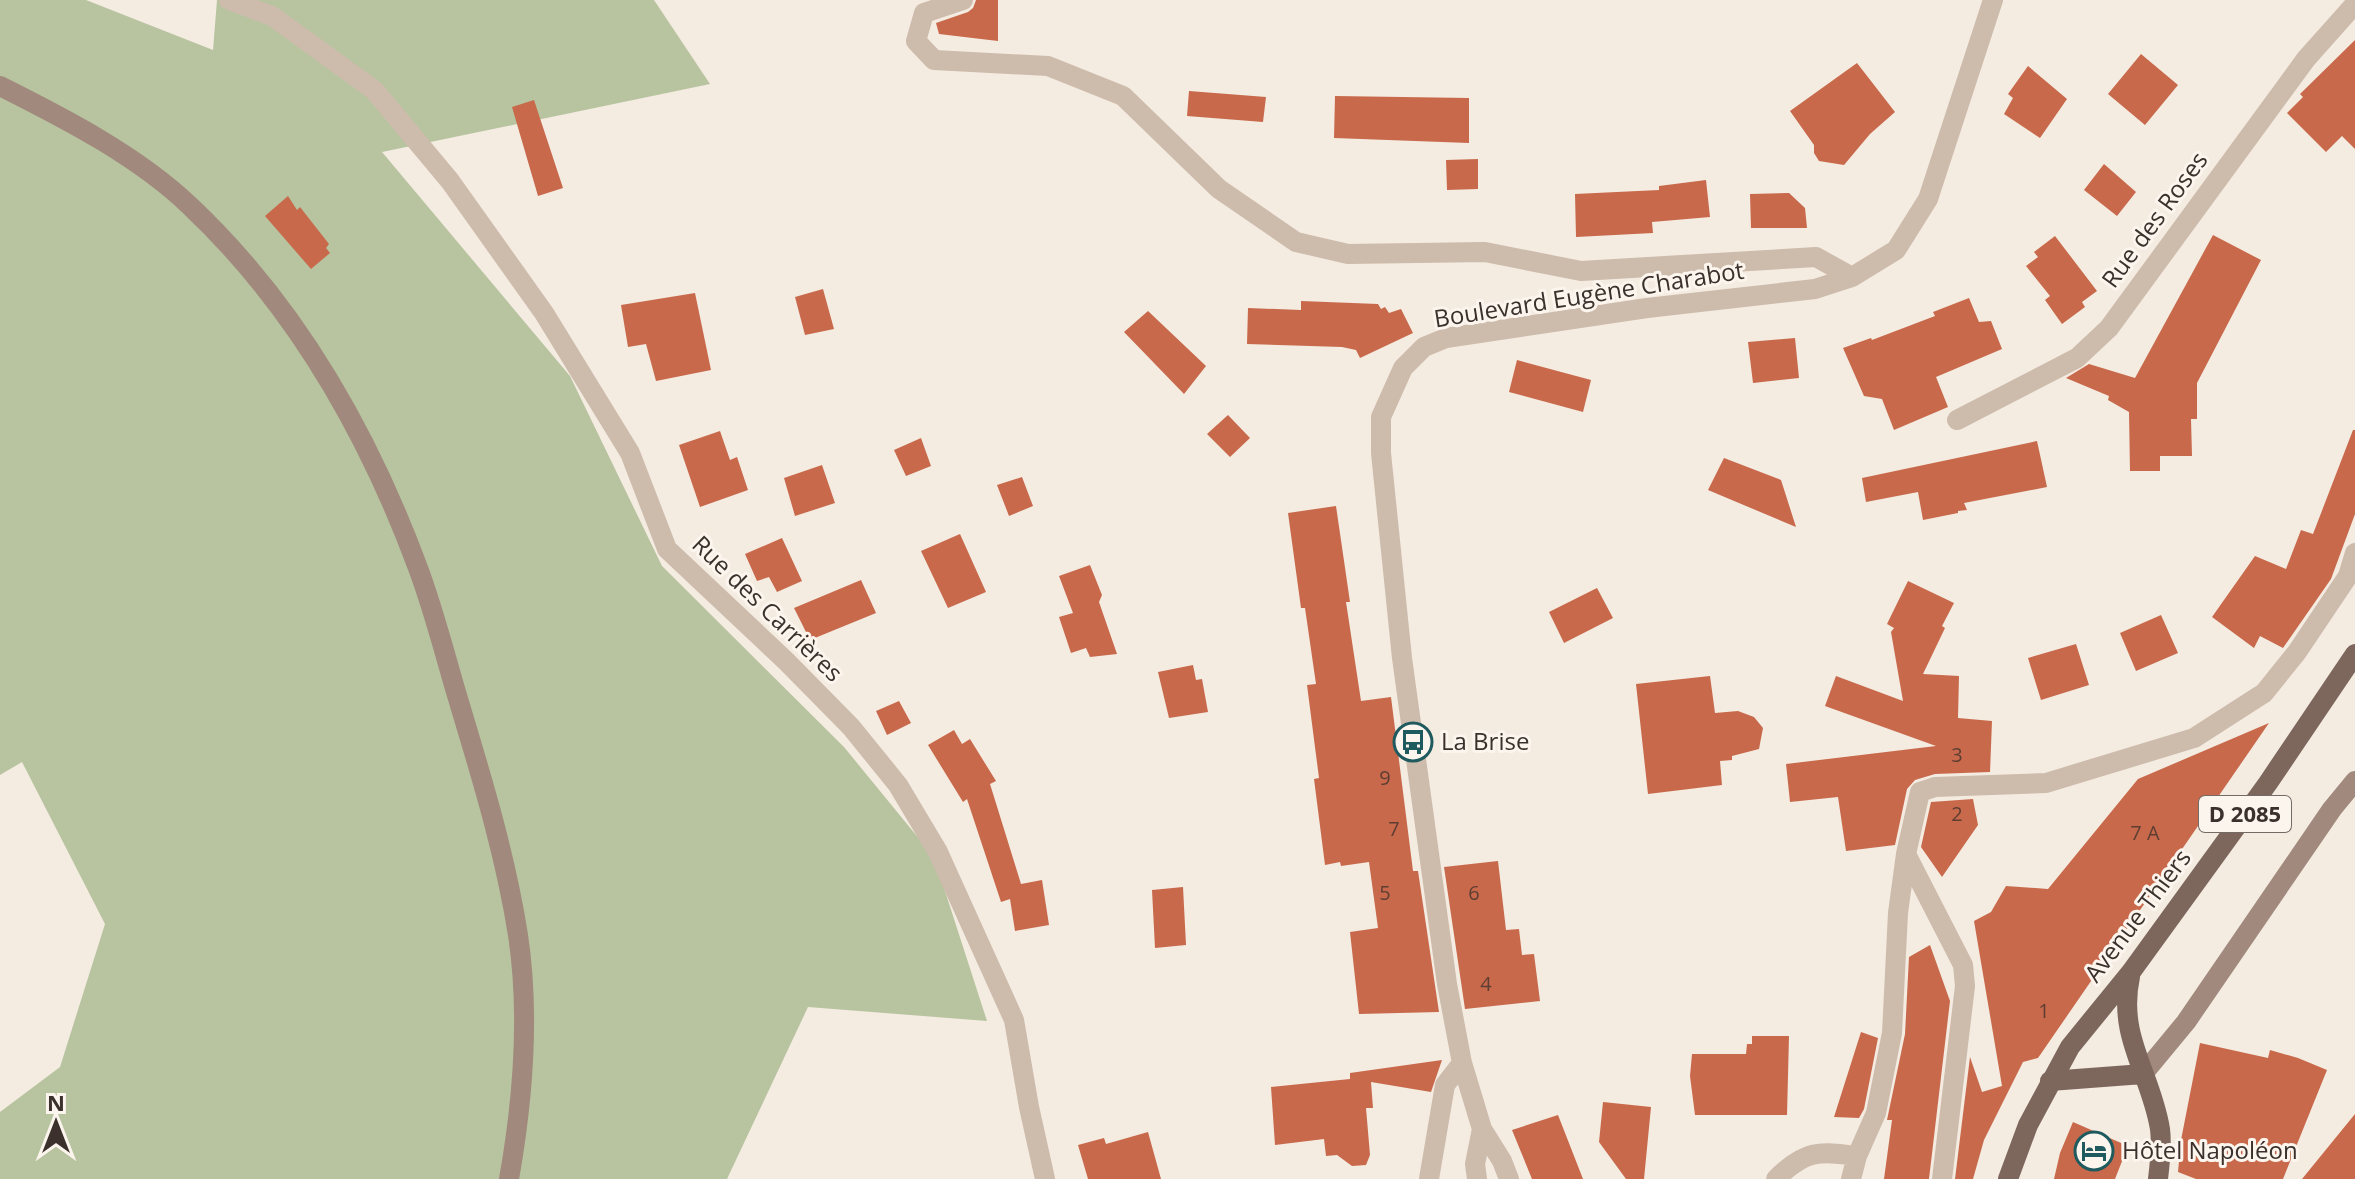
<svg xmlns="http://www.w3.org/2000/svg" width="2355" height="1179" font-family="'Open Sans',sans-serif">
	<rect width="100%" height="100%" fill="#f4ebe1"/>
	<path fill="#b8c4a0" d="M0,0h86l127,50 4,-50h437l56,84 -328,68 188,224 92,190 182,181 90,110 53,164 -179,-14 -81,172h-727v-67l60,-45 45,-143 -83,-162 -22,13z"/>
	<path fill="#c8694b" d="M976,0h22v41l-59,-7 -3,-11 32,-11 5,-4z
		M2355,40v109l-13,-13 -16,16 -39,-39 16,-16 -3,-3z
		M2141,54l37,31 -33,40 -37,-31z
		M1857,63l38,49 -25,22 -26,31 -25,-4 -5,-8v-8l-24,-34z
		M2028,66l39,33 -27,39 -36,-24 9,-16 -5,-4z
		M1189,91l77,6 -3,25 -76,-6z
		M1335,96l134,2v45l-135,-5z
		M534,100l29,88 -25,8 -26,-89z
		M1478,159v30l-31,1 -1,-30z
		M2104,164l32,28 -19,24 -33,-26z
		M1706,180l4,37 -58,5 1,11 -77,4 -1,-43 84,-4v-4z
		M1789,193l16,15 2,20h-56l-1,-34z
		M288,196l9,14 3,-3 29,37 -3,4 4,5 -19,16 -46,-53z
		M2213,235l48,25 -64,123v36h-6l1,37h-32v15h-30l-1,-59 -21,-12 1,-4 -43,-18 23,-14 46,14z
		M2055,236l42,55 -15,11 3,5 -23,17 -17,-24 5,-4 -24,-30 12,-9 -4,-5z
		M823,289l11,40 -29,6 -10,-38z
		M695,293l16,77 -55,11 -10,-37 -18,3 -7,-42z
		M1969,298l10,24 12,-1 11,28 -66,28 12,30 -54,23 -12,-31 -18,-3 -21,-48 28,-10 1,2 63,-24 -2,-4z
		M1301,301l77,3 3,5 4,-2 4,6 12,-4 12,24 -53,25 -4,-8 -14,-3 -95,-3 1,-36 53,2z
		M1148,311l58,55 -22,28 -60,-62z
		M1795,338l4,40 -46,5 -5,-41z
		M1517,360l74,20 -8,32 -74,-20z
		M1228,415l22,23 -20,19 -23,-23z
		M2353,430h2v84l-24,65 -48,69 -23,-12 -6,12 -42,-31 43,-61 31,13 15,-39 12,4z
		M720,431l10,29 7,-3 11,33 -48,17 -21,-62z
		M921,438l10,28 -25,10 -12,-26z
		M2037,441l10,46 -83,16 3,7 -9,1v2l-35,7 -5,-28 -52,10 -4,-24z
		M1724,458l57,22 15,47 -88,-37z
		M822,465l13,38 -40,13 -11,-38z
		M1022,477l11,29 -24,10 -12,-31z
		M1336,506l14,96h-4l15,99 30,-4 22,174h5l21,141 -80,2 -9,-82 28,-4 -9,-66 -28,4 -1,-4 -15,3 -11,-86 5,-1 -12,-93 9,-1 -11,-76h-4l-13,-95z
		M960,534l26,58 -38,16 -27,-57z
		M782,538l20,43 -25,11 -8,-15 -12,4 -12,-27z
		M1090,565l12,30 -3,7 18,52 -27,3 -4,-9 -15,5 -12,-36 14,-4 -14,-37z
		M861,580l15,33 -66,27 -16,-32z
		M1908,581l46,22 -12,23 3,2 -22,46 36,2 -1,42 34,3 -2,51 -55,2 -20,6 -8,9 -12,56 -49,6 -8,-54 -48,5 -4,-38 150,-18 -111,-40 11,-30 67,25 -12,-69 3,-4 -7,-4z
		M1597,588l16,30 -49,25 -15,-31z
		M2161,615l17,38 -42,18 -16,-38z
		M2076,644l13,41 -48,15 -13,-42z
		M1193,665l3,15 6,-1 6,33 -39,6 -11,-46z
		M1710,676l5,37 23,-2 16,6 9,11 -4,21 -27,7v4l-12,1 2,24 -74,9 -12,-110z
		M899,701l12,22 -24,12 -11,-24z
		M2269,723l-231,335 -15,4 -39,78 -11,39h-18l15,-122 12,35 20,-6 -28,-165 17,-9 15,-26 42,3 90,-110z
		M954,730l8,14 8,-5 26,42 -6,3 31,100 21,-4 7,45 -34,6 -5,-32 -9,3 -34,-103 -4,3 -35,-57z
		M1973,799l5,26 -36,52 -21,-30 10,-45z
		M1498,861l8,69 13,-1 3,26 12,-1 6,47 -75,8 -21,-142z
		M1183,887l3,58 -31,3 -3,-58z
		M1930,945l20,56 -21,178h-45l8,-59h-5l18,-86 4,-77z
		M1861,1032l17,6 -14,71 -5,9 -25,-1z
		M1752,1036h37l-2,79h-92l-5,-39 2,-22h54l1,-10h5z
		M2200,1043l68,15 2,-8 28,8 29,12 -44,109h-87l-18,-7 3,-32z
		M1442,1060l-11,32 -60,-10 2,26h-7l4,47 -4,10 -14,1 -15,-11 -11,1 -2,-17 -49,6 -4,-58 79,-8v-6z
		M1603,1102l48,5 -7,72h-18l-27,-37z
		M2355,1114v65h-53z
		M1558,1115l25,64h-51l-20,-49z
		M2073,1122l55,24 -13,33h-61l6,-26z
		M1148,1132l13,47h-73l-10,-34 26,-7 2,6z"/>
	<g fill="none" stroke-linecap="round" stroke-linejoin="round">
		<path stroke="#cdbbac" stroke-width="20" d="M229,0l43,16 102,74 76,91 94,132 86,140 37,96 119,112 65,66 47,58 40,67 76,168 15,87 16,72
			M963,0l-39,13 -8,28 18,19 114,6 75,30 96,93 77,53 52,12 137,-2 96,19 235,-14 36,20
			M1957,420l120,-62 32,-30 197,-269 49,-55
			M1906,854l57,111 2,21 -23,193
			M1429,1179l16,-94 17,-22
			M1477,1179l-2,-15 7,-35
			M1509,1179l-7,-18 -20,-32 -20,-66 -15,-79 -45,-326 -21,-205v-36l22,-49 21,-21 22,-9 201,-30 168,-19 37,-12 44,-27 32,-51 65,-199
			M1776,1179c29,-29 42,-28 81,-23
			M1851,1179l6,-23 19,-43 16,-80 6,-120 8,-59 14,-62 15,-5 111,-4 148,-45 70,-45 33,-41 51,-76 7,-23"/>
		<path stroke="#a18a7d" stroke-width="20" d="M0,86c64,32 138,70 190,120 106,100 178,227 228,362 15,40 26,83 38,124 24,80 49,160 62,243 12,80 5,165 -9,244
			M2143,1074l43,-52 146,-213 23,-28"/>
		<path stroke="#7d675c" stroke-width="20" d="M2130,977c-13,60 21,96 30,152 2,16 0,34 -2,50
			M2050,1081l93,-7
			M2008,1179l20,-54 42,-78 61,-75 137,-189 87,-129"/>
	</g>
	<defs>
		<g id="bus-ring" transform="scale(2)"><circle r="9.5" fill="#fbf5ee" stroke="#1f5a5e" stroke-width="1.5"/><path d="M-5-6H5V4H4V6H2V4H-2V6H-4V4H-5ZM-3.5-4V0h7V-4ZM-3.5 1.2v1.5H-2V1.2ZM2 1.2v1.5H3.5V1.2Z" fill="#1f5a5e"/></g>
		<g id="hotel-ring" transform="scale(2)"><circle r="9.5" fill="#fbf5ee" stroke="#1f5a5e" stroke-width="1.5"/><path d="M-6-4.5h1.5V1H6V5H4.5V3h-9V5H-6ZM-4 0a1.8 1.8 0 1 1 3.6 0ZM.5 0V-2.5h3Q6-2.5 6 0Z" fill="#1f5a5e"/></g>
	</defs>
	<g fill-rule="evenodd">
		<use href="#bus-ring" x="1413" y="742"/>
		<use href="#hotel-ring" x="2094" y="1151"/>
	</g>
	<g text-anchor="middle" stroke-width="6" stroke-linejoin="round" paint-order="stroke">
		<g font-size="20" fill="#5e3e33">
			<text x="1957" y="762">3</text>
			<text x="1385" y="785">9</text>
			<text x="1957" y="821">2</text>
			<text x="1394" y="836">7</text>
			<text x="2145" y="840">7 A</text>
			<text x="1385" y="900">5</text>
			<text x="1474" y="900">6</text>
			<text x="1486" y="991">4</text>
			<text x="2044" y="1018">1</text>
		</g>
		<rect fill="#fbf5ee" stroke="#756b66" stroke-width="2" x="2199" y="796" width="92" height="36" rx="6"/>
		<g font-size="22" font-weight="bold" fill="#3b302b">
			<text x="2245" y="822">D 2085</text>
		</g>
		<g font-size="24" fill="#3b302b" stroke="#fbf5ee">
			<text transform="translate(2155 220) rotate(-54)" y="8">Rue des Roses</text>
			<text transform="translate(1589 295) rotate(-9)" y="8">Boulevard Eugène Charabot</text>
			<text transform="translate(767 609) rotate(44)" y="8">Rue des Carrières</text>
			<text transform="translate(2138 916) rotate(-53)" y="8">Avenue Thiers</text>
		</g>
		<g font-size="24" fill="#3b302b" stroke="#fbf5ee" text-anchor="start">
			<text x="1441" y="750">La Brise</text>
			<text x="2122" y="1159">Hôtel Napoléon</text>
		</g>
	</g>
	<g transform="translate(56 1123)" stroke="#fbf5ee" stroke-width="6" paint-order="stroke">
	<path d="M0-6L14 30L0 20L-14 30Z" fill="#3b302b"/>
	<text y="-12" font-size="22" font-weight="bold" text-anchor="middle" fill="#3b302b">N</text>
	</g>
</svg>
